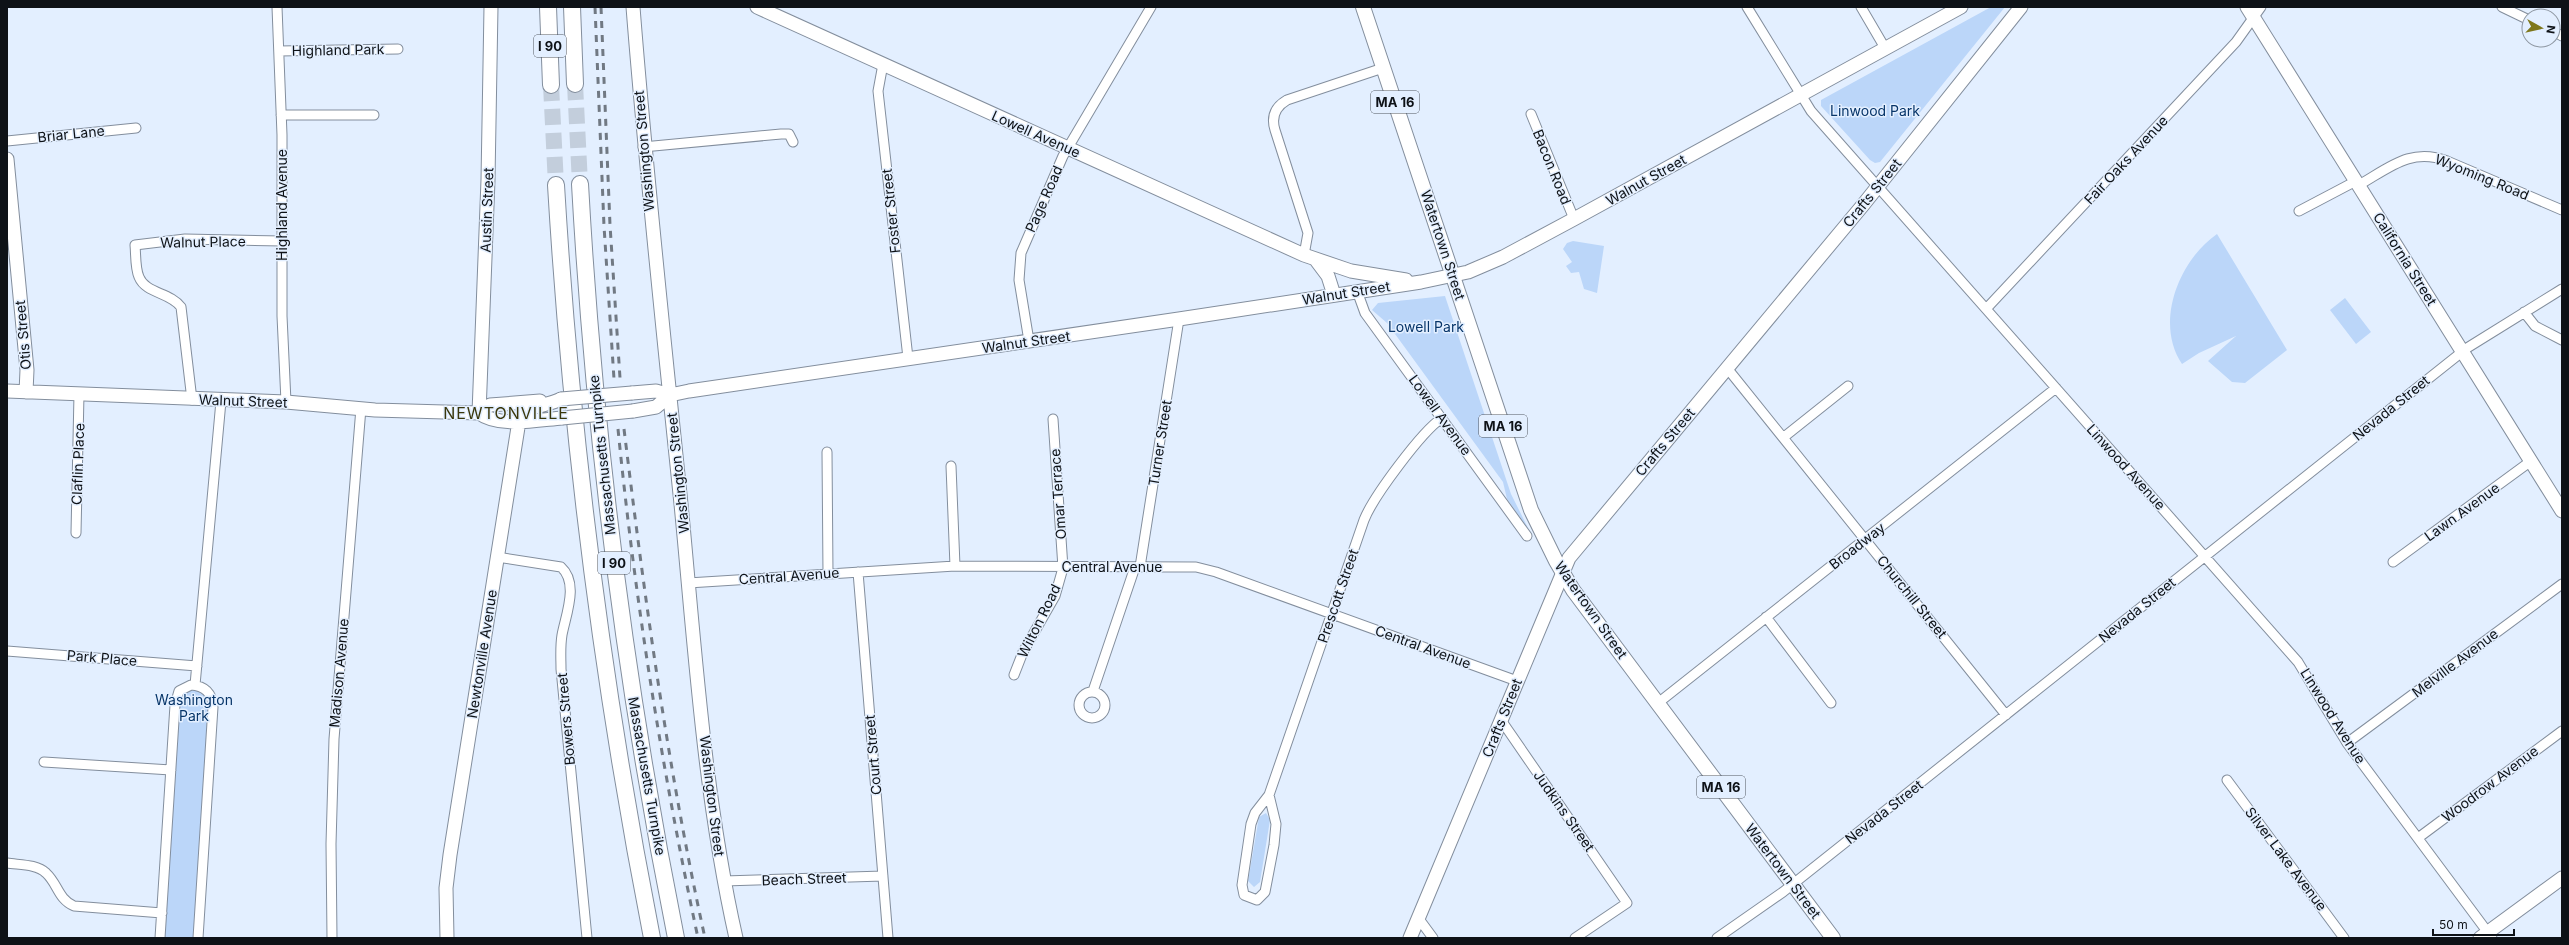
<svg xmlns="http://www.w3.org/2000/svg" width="2569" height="945" font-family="Inter,sans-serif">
	<rect width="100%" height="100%" fill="#e3efff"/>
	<path fill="#bbd6f9" d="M1991,7h14l-125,155 -5,1 -5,-3 -49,-54v-6z
		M2217,234l70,116 -42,33 -13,-1 -24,-21 28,-25 -37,17 -17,11c-28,-41 -3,-104 35,-130z
		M1573,241l31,5 -7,47 -13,-4 -5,-17 -8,1 -5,-7 6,-4 -9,-13 4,-6z
		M1445,296l66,198 18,36 -22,-31 -4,-17 -116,-159 -15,-13 6,-7z
		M2345,298l26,34 -15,12 -26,-34z
		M185,687l25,7 -12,244h-38l15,-233z
		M1266,813l4,7 -10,62 -6,5 -6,-6 11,-64z"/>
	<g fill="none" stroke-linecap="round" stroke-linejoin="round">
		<path stroke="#c3cedc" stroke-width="16" stroke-dasharray="16 8" stroke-linecap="butt" d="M575,84l5,100
			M551,85l5,100"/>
		<g stroke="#838e9d" stroke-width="11">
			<path id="street" d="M277,7l5,128v181l4,86
				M1747,7l64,104 487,551 49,81 145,195
				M1861,7l24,41
				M2502,7l27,13
				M2553,31l9,5
				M279,51l119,-2
				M883,64l-5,27 30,267
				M1531,114l43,105
				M281,115h93
				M7,141l129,-13
				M643,147l138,-13h8l4,8
				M2359,185c30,-17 52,-38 88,-24l115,49
				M2299,211l57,-30
				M1304,255l4,-22 -33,-103c-4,-13 0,-23 12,-30l96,-32
				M1357,291l8,22 162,223
				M1986,309l250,-267 25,-35
				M2524,312l11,14 27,14
				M1029,341l-10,-61 2,-27 42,-97 88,-149
				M1727,368l279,347
				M192,400l-11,-93c-11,-15 -35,-13 -42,-30 -4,-9 -3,-22 -4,-32l50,-6 97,2
				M1784,437l64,-51
				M827,452l1,121
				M951,466l4,100
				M76,533l3,-139
				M497,557l64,10c18,16 5,47 1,68 -2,12 -1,23 -1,34l26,269
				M2393,562l138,-101
				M1140,567l39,-248
				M858,572l30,366
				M688,583l267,-17 241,1 20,5 301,109
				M1766,617l65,86
				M7,651l190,15
				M1014,675l9,-23 32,-56 8,-28 -10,-149
				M195,685l26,-284
				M1093,691l42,-124
				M1079 705a13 13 0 1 1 26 0a13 13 0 1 1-26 0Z
				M1658,703l398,-315
				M1501,720l126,183 -52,35
				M2347,743l215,-159
				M44,762l127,8
				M2227,780l117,158
				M1269,795l7,29 -2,21 -9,47 -8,8 -13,-5 -2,-10 9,-61 4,-11 14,-18 95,-275c9,-23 58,-89 78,-102
				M2418,838l144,-107
				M7,863c12,2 30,1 39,10 12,11 12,26 28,33l88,7
				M724,881l159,-5
				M1419,919l14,19
				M160,938l15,-233 4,-14 12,-6c14,1 21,8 22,22l-15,231
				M332,938l-1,-94 3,-105 27,-331
				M1717,938l66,-46 684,-544 95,-59"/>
		</g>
		<g stroke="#838e9d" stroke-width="15">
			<path id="secondary" d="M633,7c13,166 31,331 48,497 14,145 23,292 55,434
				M757,7l547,248 47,16 55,9
				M2247,7l315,504
				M7,159l20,211 -1,22
				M1316,260l12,16 6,19
				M7,391l279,11 89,8 104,3c20,15 59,7 83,5
				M632,393l24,-2 14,4
				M633,411l23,-4 14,-12 19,-4 490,-72 242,-37 47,-10 35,-15 71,-38 387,-212
				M479,413l9,-233 3,-173
				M479,413l11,-8 50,-4
				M447,938l-1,-50 4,-33 69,-434c9,-17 26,-14 42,-22
				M1410,938l159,-380 294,-353 158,-198
				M2480,938l82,-60"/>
		</g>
		<g stroke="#838e9d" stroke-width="16">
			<path id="primary" d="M1363,7l168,503 25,51 17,29 260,348"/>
		</g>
		<g stroke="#838e9d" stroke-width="18">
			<path id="highway" d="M548,7l3,78
				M572,7l3,77
				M580,184c14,253 46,505 96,754
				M556,185c15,253 47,504 96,753"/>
		</g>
		<use href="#street" stroke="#fff" stroke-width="9"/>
		<use href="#secondary" stroke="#fff" stroke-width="13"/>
		<use href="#primary" stroke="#fff" stroke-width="14"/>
		<use href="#highway" stroke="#fff" stroke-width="16"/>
		<path stroke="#717983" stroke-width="3" stroke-dasharray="7 7" stroke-linecap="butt" d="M595,7l9,219 10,153
			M601,7l9,218 10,153
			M618,429c17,171 44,341 80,509
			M624,429c21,172 44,341 81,509"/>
		<g stroke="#838e9d" stroke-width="15" stroke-linecap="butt">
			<path id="secondary-bridge" d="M561,399l71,-6
				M562,418l71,-7"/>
		</g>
		<use href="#secondary-bridge" stroke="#fff" stroke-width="13"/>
	</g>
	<g text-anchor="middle" stroke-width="3" stroke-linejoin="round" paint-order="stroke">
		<g fill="#e3efff" stroke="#4e545d" stroke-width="1">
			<rect x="534" y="35" width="32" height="22" rx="3"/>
			<rect x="1371" y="91" width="48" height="22" rx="3"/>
			<rect x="1479" y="415" width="48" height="22" rx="3"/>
			<rect x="598" y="552" width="32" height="22" rx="3"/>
			<rect x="1697" y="776" width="48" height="22" rx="3"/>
		</g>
		<g font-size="13" font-weight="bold" fill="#0e1217">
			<text x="550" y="51">I 90</text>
			<text x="1395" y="107">MA 16</text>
			<text x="1503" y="431">MA 16</text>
			<text x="614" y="568">I 90</text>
			<text x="1721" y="792">MA 16</text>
		</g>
		<g font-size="14" fill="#0e1217" stroke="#e3efff">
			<text transform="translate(338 50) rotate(-1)" y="5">Highland Park</text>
			<text transform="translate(71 134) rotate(-6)" y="5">Briar Lane</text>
			<text transform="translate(1036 134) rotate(24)" y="5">Lowell Avenue</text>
			<text transform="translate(644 151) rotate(-95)" y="5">Washington Street</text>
			<text transform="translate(2126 160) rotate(-47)" y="5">Fair Oaks Avenue</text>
			<text transform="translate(1552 167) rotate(68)" y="5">Bacon Road</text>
			<text transform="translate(2482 177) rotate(22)" y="5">Wyoming Road</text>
			<text transform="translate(1646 180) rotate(-29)" y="5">Walnut Street</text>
			<text transform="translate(1872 193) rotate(-51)" y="5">Crafts Street</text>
			<text transform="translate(1044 199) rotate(-66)" y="5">Page Road</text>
			<text transform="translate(282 205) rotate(-90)" y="5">Highland Avenue</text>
			<text transform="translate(487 210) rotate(-88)" y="5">Austin Street</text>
			<text transform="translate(891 211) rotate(-96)" y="5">Foster Street</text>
			<text transform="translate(203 242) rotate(-1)" y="5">Walnut Place</text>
			<text transform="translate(1443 245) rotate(72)" y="5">Watertown Street</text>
			<text transform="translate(2405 259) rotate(58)" y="5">California Street</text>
			<text transform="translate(1346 293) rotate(-9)" y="5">Walnut Street</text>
			<text transform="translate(23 335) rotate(-95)" y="5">Otis Street</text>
			<text transform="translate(1026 342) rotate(-8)" y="5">Walnut Street</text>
			<text transform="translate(243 401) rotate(2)" y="5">Walnut Street</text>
			<text transform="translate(2391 408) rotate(-39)" y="5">Nevada Street</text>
			<text transform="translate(1440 415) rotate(54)" y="5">Lowell Avenue</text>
			<text transform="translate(1665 442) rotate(-50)" y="5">Crafts Street</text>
			<text transform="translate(1160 443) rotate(-81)" y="5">Turner Street</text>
			<text transform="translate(602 455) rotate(-96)" y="5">Massachusetts Turnpike</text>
			<text transform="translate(78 464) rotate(-88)" y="5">Claflin Place</text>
			<text transform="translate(2126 467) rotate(48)" y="5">Linwood Avenue</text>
			<text transform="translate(678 473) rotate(-96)" y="5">Washington Street</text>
			<text transform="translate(1058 494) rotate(-94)" y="5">Omar Terrace</text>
			<text transform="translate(2462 512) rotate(-36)" y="5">Lawn Avenue</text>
			<text transform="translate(1857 546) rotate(-38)" y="5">Broadway</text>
			<text x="1112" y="572">Central Avenue</text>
			<text transform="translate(789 576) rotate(-4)" y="5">Central Avenue</text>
			<text transform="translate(1338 596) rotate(-71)" y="5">Prescott Street</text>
			<text transform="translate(1912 597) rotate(51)" y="5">Churchill Street</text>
			<text transform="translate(1591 610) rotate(55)" y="5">Watertown Street</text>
			<text transform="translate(2137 610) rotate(-39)" y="5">Nevada Street</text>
			<text transform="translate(1039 621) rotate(-64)" y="5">Wilton Road</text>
			<text transform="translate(1423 647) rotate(20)" y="5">Central Avenue</text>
			<text transform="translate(482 654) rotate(-81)" y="5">Newtonville Avenue</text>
			<text transform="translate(102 658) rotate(5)" y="5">Park Place</text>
			<text transform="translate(2455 663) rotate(-37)" y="5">Melville Avenue</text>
			<text transform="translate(339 673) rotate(-85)" y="5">Madison Avenue</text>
			<text transform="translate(2333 716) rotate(58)" y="5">Linwood Avenue</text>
			<text transform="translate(1502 718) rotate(-68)" y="5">Crafts Street</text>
			<text transform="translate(566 719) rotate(-95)" y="5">Bowers Street</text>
			<text transform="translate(873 755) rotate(-95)" y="5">Court Street</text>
			<text transform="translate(647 776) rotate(80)" y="5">Massachusetts Turnpike</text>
			<text transform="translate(2490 784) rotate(-37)" y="5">Woodrow Avenue</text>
			<text transform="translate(712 796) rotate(83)" y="5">Washington Street</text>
			<text transform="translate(1564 811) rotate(55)" y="5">Judkins Street</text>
			<text transform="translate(1884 812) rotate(-38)" y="5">Nevada Street</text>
			<text transform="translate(2286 859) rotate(53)" y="5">Silver Lake Avenue</text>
			<text transform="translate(1783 871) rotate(53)" y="5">Watertown Street</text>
			<text transform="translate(804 879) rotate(-2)" y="5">Beach Street</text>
		</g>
		<g font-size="14" fill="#073569" stroke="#e3efff">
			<text x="1875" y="116">Linwood Park</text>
			<text x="1426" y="332">Lowell Park</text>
			<text x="194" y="705">Washington<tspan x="194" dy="16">Park</tspan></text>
		</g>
		<g font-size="16" letter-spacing="1" fill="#3a370c" stroke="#e3efff">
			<text x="506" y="419">NEWTONVILLE</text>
		</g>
	</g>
	<rect width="2569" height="945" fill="none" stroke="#0e1217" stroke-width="16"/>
	<g transform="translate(2541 28) rotate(98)"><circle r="19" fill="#e3efff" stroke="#8e97a2"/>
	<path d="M0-3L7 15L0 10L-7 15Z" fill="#7e771b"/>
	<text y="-6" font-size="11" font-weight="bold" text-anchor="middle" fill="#0e1217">N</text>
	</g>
	<path d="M2433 929v6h81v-6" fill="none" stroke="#0e1217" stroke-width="2"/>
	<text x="2439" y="929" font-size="12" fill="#0e1217" stroke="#e3efff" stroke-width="3" paint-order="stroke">50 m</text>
</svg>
